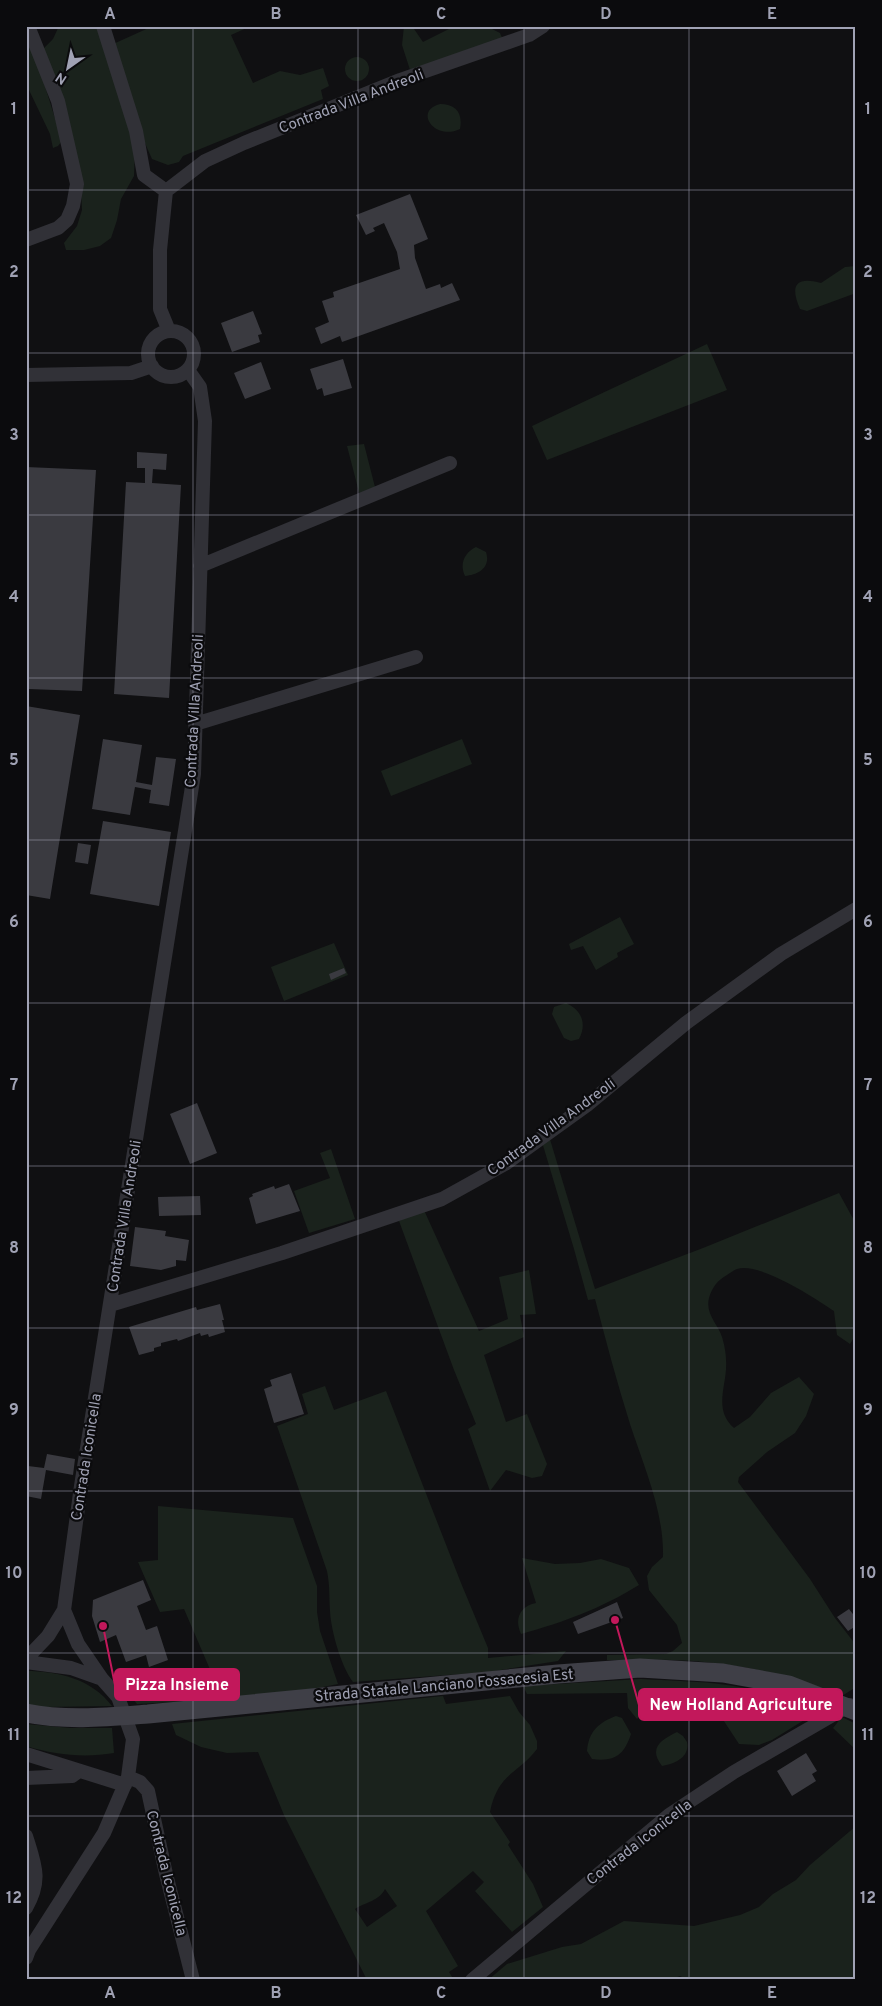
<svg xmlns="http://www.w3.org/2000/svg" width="882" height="2006" font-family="Overpass,sans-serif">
	<rect width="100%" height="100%" fill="#101012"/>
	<path fill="#1a221c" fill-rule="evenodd" d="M59,26h39l37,121 -1,29 -13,23 -4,21 -6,18 -11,8 -16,4h-18l-2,-7 13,-17 5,-16 -1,-20 -39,-140 11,-11z
		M153,26h98l-20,9 22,48 27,-12 20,4 23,-7 6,18 -8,4 2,9 -140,57 -4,6 -11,3 -16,-6 -8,-18 -33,-96z
		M404,26h8l11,16 32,-16 33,1 12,6 3,7 -92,33 -9,-28z
		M26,39l10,18 26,84 -4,5 -5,2 -3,-14 -21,-44 -3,-1z
		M345 69a12 12 0 1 1 24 0a12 12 0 1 1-24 0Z
		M440,104c16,0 23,9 20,25 -25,12 -47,-18 -20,-25z
		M856,266v27l-49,18 -7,-2c-10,-23 -5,-33 21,-26l24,-16z
		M707,344l20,46 -180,70 -15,-34z
		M364,444l12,47 -16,5 -13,-50z
		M476,547l10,5c5,15 -7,23 -21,24 -6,-12 0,-24 11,-29z
		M462,739l10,25 -81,32 -10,-25z
		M620,917l14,27 -17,9 1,4 -22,13 -13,-24 -12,4 -2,-6z
		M334,943l14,32 -64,26 -13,-34z
		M566,1003c16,7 21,21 13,36l-8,2 -7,-3 -12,-24 2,-7z
		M549,1136l46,153 108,-41 136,-55 17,31v110l-6,10 -13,-9 -3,-24c-19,-13 -74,-49 -97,-42 -3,1 -7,4 -10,6 -9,5 -15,12 -18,23 -4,16 9,26 13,39 2,6 4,16 4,23 2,25 -14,48 8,68l16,-11 21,-24 28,-16 15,17 -8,22 -11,17 -28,19 -28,25 -1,5 72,97 25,39 21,27v42l-14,9c-47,-20 -97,-31 -148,-35 -29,-2 -58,-1 -87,-1v-5l59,-1 7,-3 9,-8 -5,-18 -28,-35 -2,-14 5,-9 11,-10c1,-46 -19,-90 -33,-133 -13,-41 -24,-83 -35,-125l-7,1 -14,-51 -32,-107z
		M331,1149l24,70 -46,14 -15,-42 36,-13 -10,-25z
		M423,1208l56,123 29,-12 -9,-42 30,-7 7,44 -16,1 4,22 -40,18 22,67 21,-8 20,50 -5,12 -10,2 -26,-8 -16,21 -22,-62 8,-5 -22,-54 -55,-149z
		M325,1386l9,24 52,-19 75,192 27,65v10l78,-7 -8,10 -70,11 -135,10c-12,-16 -22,-51 -23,-71 -1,-15 0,-25 -3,-40l-50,-145 31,-12 -6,-20z
		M158,1506l135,12 24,68v26l3,19 18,53 -25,5 -84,10 -92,5 -17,-21 25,6 28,-2 39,-13 -28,-65 -24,3 -22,-50 20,-2z
		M522,1558l33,6 25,-1 21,-4 28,9 10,17c-39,24 -75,37 -118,49 -7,-15 -1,-28 15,-31z
		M26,1671c32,0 66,8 86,35l-68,1 -18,-2z
		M641,1679c35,2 70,2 104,9 26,5 52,12 77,21l-50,31 -13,5 -20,-1 -23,-35 -13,-8 -52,-7 -6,16 -8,9 -9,-11 -1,-15 -100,1 -4,-8z
		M443,1696l3,8 64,-8 9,16 11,13 7,16v8c-20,26 -39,24 -47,63l20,30 -2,3 25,39 10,23 -31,25 -37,-41 9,-9 -11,-11 -47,40 32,55 -9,6 5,8h-87l-83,-165 -26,-63 -31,1 -26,-6 -25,-12 -4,-11zM385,1889l12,17 -30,21 -12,-18c11,-7 24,-8 30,-20z
		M616,1716l6,2 9,16c-7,21 -16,28 -39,25l-5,-8c2,-20 11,-28 29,-35z
		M842,1717l14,7v26l-23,-22z
		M26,1724l45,4h41l2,25c-30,5 -58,2 -88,-7z
		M677,1732l6,4 4,6c3,15 -12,22 -25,24 -14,-18 -1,-26 15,-34z
		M856,1826v154h-168l-8,-4 -10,4h-182l19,-16 55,-17 19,-3 43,-23 70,5 46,-11 19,-8 14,-13 23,-14 14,-15z"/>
	<path fill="#3a3a40" d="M410,194l18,45 -14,6 1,13 11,31 14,-5 1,4 11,-5 8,17 -118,42 -2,-6 -19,8 -6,-16 14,-6 -7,-21 12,-4 -1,-5 67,-23 -3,-17 -13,-29 -11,5 2,3 -9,4 -10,-20z
		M253,311l9,23 -4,1 2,7 -28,10 -11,-29z
		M343,359l9,29 -28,8 -2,-8 -5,2 -7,-21z
		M261,362l10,27 -26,10 -11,-26z
		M137,452l30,2 -1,16 -13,-1 -1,14 29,2 -12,213 -55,-4 12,-212 19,1v-15h-8z
		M26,467l70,3 -14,221 -53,-2 -2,9z
		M26,706l54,9 -30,184 -24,-4z
		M103,739l39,6 -6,37 16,3 4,-28 20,2 -7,47 -20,-3 2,-13 -16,-3 -5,28 -38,-6z
		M103,821l68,11 -12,74 -69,-12z
		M78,843l13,2 -3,19 -13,-2z
		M344,968l2,5 -15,7 -2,-6z
		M197,1103l20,50 -27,11 -20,-50z
		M289,1184l11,27 -44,13 -7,-26 4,-2 -1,-2 22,-8 1,3z
		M200,1196l1,19 -42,1 -1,-19z
		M135,1227l31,4 -1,5 24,4 -3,21 -10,-1v6l-15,4 -31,-4z
		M220,1304l4,16h-2l3,12 -16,5 -1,-3 -7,2 -1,-3 -22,8 -1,-2 -16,4v3l-7,2v3l-15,4 -10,-28 67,-20 1,3z
		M291,1373l13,41 -30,9 -10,-34 8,-3 -2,-6z
		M47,1454l28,5 -2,16 -27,-5 -5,29 -15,-3 2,-30 16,2z
		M143,1580l8,20 -14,6 9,24 11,-4 11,34 -19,7 -3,-12 -20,7 -10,-27 -16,7 -8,-26 1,-16z
		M617,1602l6,16 -45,16 -5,-12z
		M849,1609l7,9v8l-8,5 -11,-14z
		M806,1753l11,18 -5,3 4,7 -24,15 -15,-25z"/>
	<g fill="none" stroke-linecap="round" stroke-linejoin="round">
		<path stroke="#313137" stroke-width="14" d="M103,26l33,105 8,44 22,16
			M26,240l32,-12 9,-8 6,-14 4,-22 -19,-83 -30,-75
			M148 354a23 23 0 1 1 46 0a23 23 0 1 1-46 0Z
			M169,331l-9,-22v-59l6,-59 39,-30 39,-18 156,-63 129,-45 14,-9
			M26,375l105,-2 21,-7
			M200,566l250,-103
			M195,724l221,-67
			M110,1305l172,-52 160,-54 63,-35 82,-59 99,-82 95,-69 75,-45
			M26,1659l22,-23 16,-26 17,-124 113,-712 11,-353 -5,-34 -12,-17
			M26,1662l45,6 31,11
			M26,1754l99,31
			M128,1777l12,5 8,9 18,83 27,106
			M26,1778l46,-2 7,-5
			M26,1836c9,29 16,44 0,72
			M26,1958l3,-8 75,-117 24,-56 5,-38 -15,-42 -16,-18 -24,-35 -14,-34
			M472,1980l197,-165 65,-43 116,-67"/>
		<path stroke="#3f3f47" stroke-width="19" d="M26,1713c40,8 82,4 122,1l410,-40 82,-6 83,5 66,12 67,26"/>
	</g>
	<path fill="none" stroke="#a0a2b4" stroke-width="1" stroke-opacity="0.55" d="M193,26v1954M358,26v1954M524,26v1954M689,26v1954M26,190h830M26,353h830M26,515h830M26,678h830M26,840h830M26,1003h830M26,1166h830M26,1328h830M26,1491h830M26,1653h830M26,1816h830"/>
	<g text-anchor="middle" stroke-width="4.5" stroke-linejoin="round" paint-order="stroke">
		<g font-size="15" fill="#a0a2b4" stroke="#0b0b0d">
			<text transform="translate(351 101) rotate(-21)" y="5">Contrada Villa Andreoli</text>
			<text transform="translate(194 711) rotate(-87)" y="5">Contrada Villa Andreoli</text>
			<text transform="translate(551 1127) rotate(-36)" y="5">Contrada Villa Andreoli</text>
			<text transform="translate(124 1216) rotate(-81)" y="5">Contrada Villa Andreoli</text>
			<text transform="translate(86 1457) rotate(-81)" y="5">Contrada Iconicella</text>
			<text transform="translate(444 1685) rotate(-5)" y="5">Strada Statale Lanciano Fossacesia Est</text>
			<text transform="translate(639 1842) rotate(-38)" y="5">Contrada Iconicella</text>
			<text transform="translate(167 1873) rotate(76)" y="5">Contrada Iconicella</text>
		</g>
	</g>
	<path fill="none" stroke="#c2185b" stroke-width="2" d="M103 1626L115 1685M615 1620L639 1705"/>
	<g fill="#c2185b" stroke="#0b0b0d" stroke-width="2">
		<circle cx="103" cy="1626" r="5"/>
		<circle cx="615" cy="1620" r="5"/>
	</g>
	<g fill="#c2185b" stroke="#c2185b" stroke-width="2">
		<rect x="115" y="1669" width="124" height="31" rx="5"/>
		<rect x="639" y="1689" width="203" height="31" rx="5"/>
	</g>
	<g font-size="16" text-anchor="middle" font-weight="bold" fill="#fff">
		<text x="177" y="1690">Pizza Insieme</text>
		<text x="741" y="1710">New Holland Agriculture</text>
	</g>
	<rect width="882" height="2006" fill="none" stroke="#0b0b0d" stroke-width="55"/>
	<g transform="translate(68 68) rotate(213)" stroke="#0b0b0d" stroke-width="4" paint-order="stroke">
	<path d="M0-4L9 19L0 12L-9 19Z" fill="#a0a2b4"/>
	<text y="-8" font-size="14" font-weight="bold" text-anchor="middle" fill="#a0a2b4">N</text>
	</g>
	<rect x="28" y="28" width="826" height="1950" fill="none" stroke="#a0a2b4" stroke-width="2"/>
	<g font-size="16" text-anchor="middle" font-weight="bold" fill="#a0a2b4">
		<text x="110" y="19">A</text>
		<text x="276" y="19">B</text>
		<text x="441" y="19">C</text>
		<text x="606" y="19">D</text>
		<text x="772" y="19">E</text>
		<text x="14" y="114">1</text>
		<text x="868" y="114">1</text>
		<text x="14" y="277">2</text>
		<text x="868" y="277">2</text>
		<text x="14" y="440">3</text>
		<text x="868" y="440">3</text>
		<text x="14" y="602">4</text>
		<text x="868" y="602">4</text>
		<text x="14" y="765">5</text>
		<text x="868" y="765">5</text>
		<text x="14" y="927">6</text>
		<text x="868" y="927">6</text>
		<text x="14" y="1090">7</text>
		<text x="868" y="1090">7</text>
		<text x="14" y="1253">8</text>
		<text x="868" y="1253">8</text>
		<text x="14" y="1415">9</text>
		<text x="868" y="1415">9</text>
		<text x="14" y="1578">10</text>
		<text x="868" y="1578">10</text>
		<text x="14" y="1740">11</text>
		<text x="868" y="1740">11</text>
		<text x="14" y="1903">12</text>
		<text x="868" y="1903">12</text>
		<text x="110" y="1998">A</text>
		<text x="276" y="1998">B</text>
		<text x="441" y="1998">C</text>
		<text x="606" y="1998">D</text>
		<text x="772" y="1998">E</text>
	</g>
</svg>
